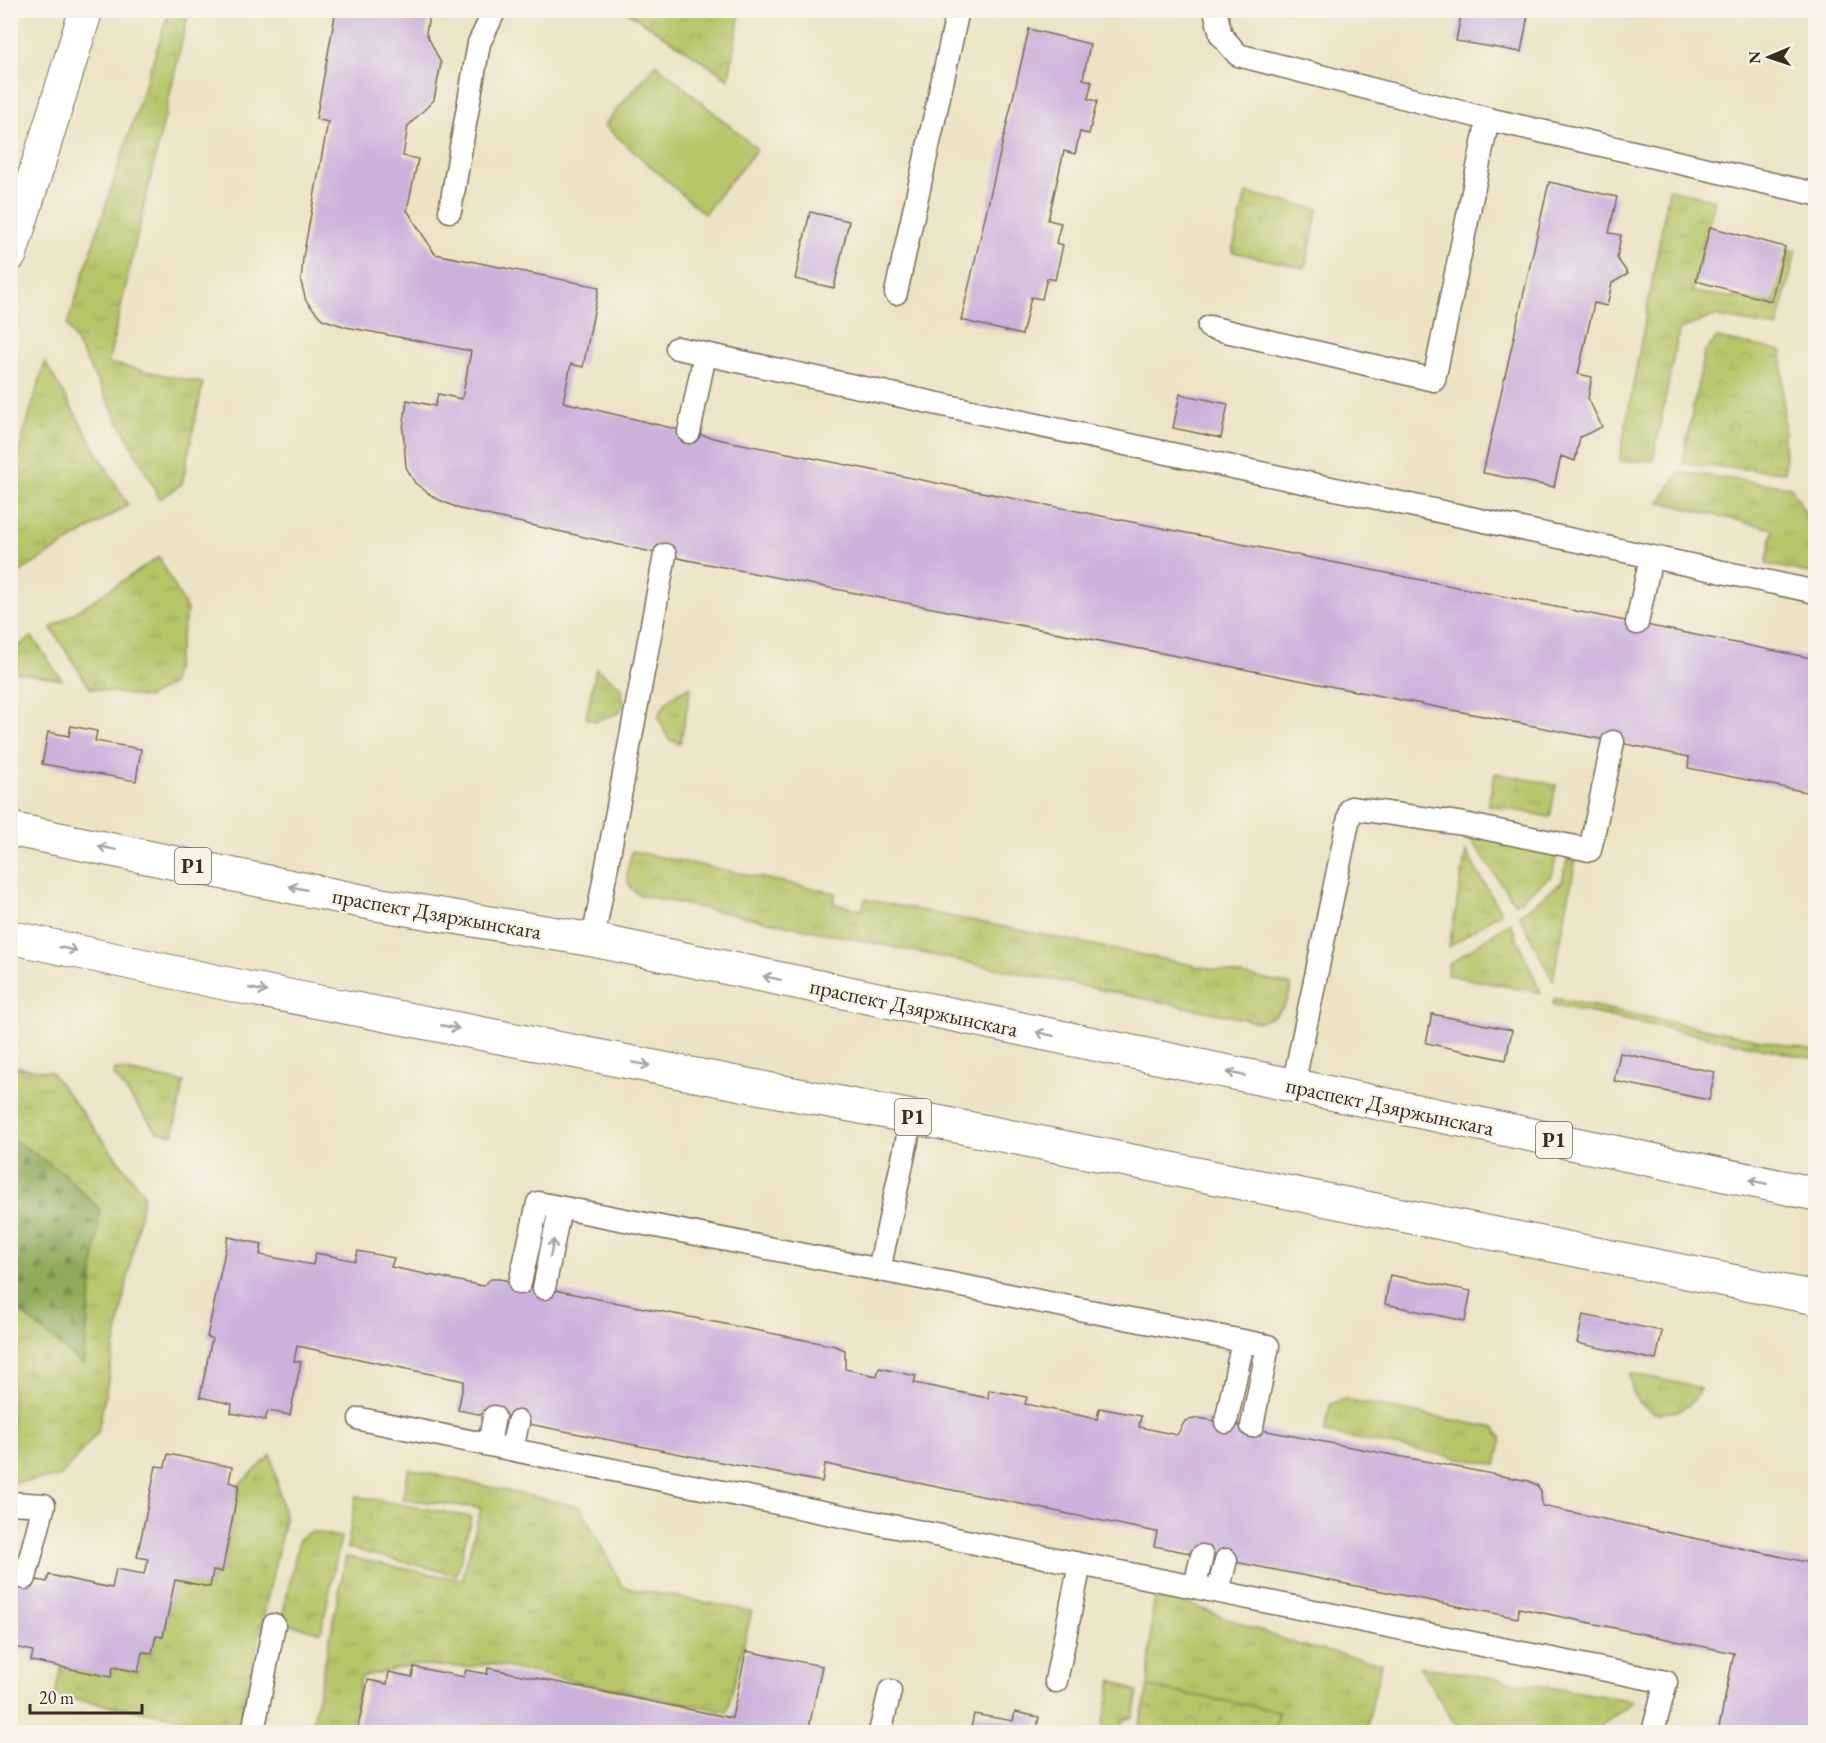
<svg xmlns="http://www.w3.org/2000/svg" width="1826" height="1743" font-family="'EB Garamond',serif">
	<defs>
		<pattern id="grass-tufts" width="24" height="20" patternUnits="userSpaceOnUse" patternTransform="scale(1.5)"><rect width="24" height="20" fill="#b5c567"/><path d="M3 7l-1-3M5 7V3M7 7l1-3M15 17l-1-3M17 17v-4M19 17l1-3" fill="none" stroke="#9da959"/></pattern>
		<pattern id="forest-firs" width="22" height="20" patternUnits="userSpaceOnUse" patternTransform="scale(1.5)"><rect width="22" height="20" fill="#90aa5c"/><path d="M5 1l3.5 6h-7zM16 11l3.5 6h-7z" fill="#778b4b"/></pattern>
		<pattern id="park-crowns" width="20" height="18" patternUnits="userSpaceOnUse" patternTransform="scale(1.5)"><rect width="20" height="18" fill="#b5c567"/><path d="M2 6a3 3 0 1 1 6 0M12 15a3 3 0 1 1 6 0" fill="none" stroke="#9da959"/></pattern>
	</defs>
	<rect width="100%" height="100%" fill="#f7f3e8"/>
	<filter id="ink" filterUnits="userSpaceOnUse"><feTurbulence type="fractalNoise" baseFrequency=".0167" numOctaves="2"/><feDisplacementMap in="SourceGraphic" scale="12" xChannelSelector="R" yChannelSelector="G"/><feConvolveMatrix kernelMatrix="1 2 1 2 8 2 1 2 1" color-interpolation-filters="sRGB"/></filter>
	<filter id="wash" filterUnits="userSpaceOnUse"><feTurbulence type="fractalNoise" baseFrequency=".008" numOctaves="4" result="noise"/><feDisplacementMap in="SourceGraphic" scale="24" xChannelSelector="R" yChannelSelector="G"/><feGaussianBlur stdDeviation="1.35" result="paint"/><feColorMatrix in="noise" values="0 0 0 0 0 0 0 0 0 0 0 0 0 0 0 0 0 1.4 0 .05"/><feComposite in="paint" operator="in"/></filter>
	<g filter="url(#wash)">
		<rect width="100%" height="100%" fill="#ebe3c3"/>
		<path fill="url(#grass-tufts)" stroke="#787842" stroke-width="1.5" d="M169,11h20l-81,352 95,20 -21,101 -22,15 -93,-174z
			M1669,189l46,11 -23,92 81,11 15,-54 8,2 -19,77 -63,-12 -35,14 -26,130 -34,2z
			M45,362l83,143 -116,72 -1,-100z
			M1679,472l112,15 24,45v42l-49,-10 7,-35 -113,-27z
			M159,557l28,53 -15,74 -25,14 -57,-10 -39,-60z
			M32,637l30,43 -51,-9v-20z
			M596,668l26,20 2,16 -5,9 -23,8 -10,-3z
			M691,687l-11,57 -11,-4 -11,-23c8,-18 15,-23 33,-30z
			M1495,773l61,12 -6,32 -62,-12z
			M1471,831l87,18 -6,26 -37,29 -46,-67z
			M1569,850l8,3 -24,128 -34,-66 43,-33z
			M632,851l204,42 -3,10 29,7 3,-11 427,86c-5,20 -13,33 -34,37l-619,-127c-18,-10 -11,-27 -7,-44z
			M1466,852l35,60 -52,35z
			M1510,922l31,71 -94,-18 1,-10z
			M1554,998l261,53v8l-262,-54z
			M10,1066l41,6 93,122 -46,238 -38,45 -48,6z
			M115,1069l69,13 -11,53 -17,-4 -42,-56z
			M1630,1373l71,15c-9,22 -24,25 -46,25 -18,-9 -25,-20 -25,-40z
			M1344,1399l151,29 7,10 -6,27 -172,-32 7,-29z
			M271,1455l14,64 -47,213h-49l2,-12 -136,-24 6,-29 50,9 2,-9 25,5 4,-20 10,1 4,-17 7,1 12,-57 35,7 3,-17 9,2 17,-87z
			M409,1469l171,38 43,80 129,24 -25,101 -237,-48 -24,3 -54,-2 -51,12 -11,55h-39l35,-175 116,23 19,-72 -79,-9z
			M313,1532l28,5 -20,95 -40,-9 18,-83 8,-7z
			M1156,1592l143,53 82,18 -15,69h-92l4,-21 -130,-24 4,-72z
			M1419,1666l215,35 -41,31h-133z
			M1112,1680l26,12 -5,25 -11,4 -2,11h-19z"/>
		<path fill="url(#forest-firs)" stroke="#666a3d" stroke-width="1.5" d="M10,1137l52,35 38,37 -17,156 -72,-61z"/>
		<path fill="url(#park-crowns)" stroke="#787842" stroke-width="1.5" d="M626,11h114l-11,68z
			M1246,193l72,16 -13,59 -73,-16z
			M1717,338l65,13 3,121 -103,-8 22,-111z
			M356,1496l115,21 -14,58 -110,-27z
			M1148,1687l131,24 -5,21h-136z"/>
		<path fill="#b5c567" stroke="#787842" stroke-width="1.5" d="M656,64l101,85 -53,65 -100,-89z"/>
		<g id="blocks">
			<path fill="#ccb2db" d="M336,10h94l-4,23 15,30 -4,21 -3,16 -26,26 -5,30 15,3 -11,51 28,44 164,33 -16,80 -12,-3 -8,38 159,38 1094,219v135l-128,-26 1,-11 -33,-7 -969,-190 -227,-51 -25,-11 -20,-15 -9,-16 -3,-38 4,-29 28,6 3,-12 24,5 9,-48 -125,-24 -24,-8 -16,-18 -5,-19 2,-25 25,-135 -12,-3z
				M1411,10h28l-1,7z
				M1462,10h67l-8,42 -65,-11z
				M1029,29l61,15 -7,35 9,2 -4,18 9,2 -8,33 -9,-2 -5,22 -11,-3 -16,69 13,3 -5,20 7,2 -8,35 -8,-2 -5,21 -11,-2 -9,38 -61,-15z
				M1549,182l68,15 -8,36 12,2 -4,23 11,16 -16,9 -5,23 -13,-3 -16,71 14,3 -4,21 14,29 -22,10 -5,24 -14,-5 -7,31 -71,-14z
				M810,212l39,9 -15,67 -39,-9z
				M1710,227l75,20 -14,54 -75,-20z
				M1180,394l48,10 -7,34 -48,-10z
				M71,726l26,5 -2,10 46,8 -5,32 -94,-17 6,-32 21,4z
				M1432,1014l80,16 -6,30 -80,-17z
				M1620,1053l95,19 -6,28 -95,-19z
				M228,1237l34,7 -2,11 53,10 3,-12 39,8 3,-10 36,7 -3,9 92,19 8,-7h8l336,67 10,4v19l32,7 2,-8 37,8 -2,7 74,15 1,-8 38,7 -2,7 72,15 2,-11 42,8 -2,11 38,8 8,-14 14,-3 330,63 8,4 4,6 1,15 274,58v168h-98l16,-79 -215,-45 -1,10 -364,-72 3,-14 -332,-68 -3,18 -364,-72 6,-29 -167,-35 -3,15 7,1 -11,53 -22,-4 -3,9 -34,-7 1,-9 -32,-7 12,-59 -5,-1z
				M1390,1275l81,16 -6,30 -80,-17z
				M1583,1315l79,16 -6,29 -79,-17z
				M168,1454l64,13 -3,15 10,3 -17,87 -9,-2 -3,17 -35,-7 -12,57 -7,-1 -4,17 -10,-1 -4,20 -25,-5 -2,10 -80,-16 2,-10 -23,-5v-78l6,1 4,8 27,5 2,-7 63,13 4,-19 28,5 4,-15 -11,-2 19,-91 9,1z
				M746,1651l76,15 -14,66h-451l11,-52 19,4 2,-12 23,5 2,-10 50,10 2,-7 21,4 1,-6 244,50z
				M1015,1712l24,5 -3,15h-66l4,-18 39,7z"/>
		</g>
	</g>
	<g filter="url(#ink)">
		<use href="#blocks" fill-opacity="0" stroke="#796b58" stroke-width="1.5"/>
		<g fill="none" stroke-linecap="round" stroke-linejoin="round">
			<g stroke="#796b58" stroke-width="25">
				<path id="lane" d="M1215,10l6,25 17,20 250,64 328,75
					M450,211l29,-168 16,-33
					M896,293l62,-283
					M1209,327l225,53 54,-261
					M677,348l1139,244
					M689,432l16,-78
					M1637,623l14,-66
					M593,940l72,-385
					M1293,1086l58,-278 113,16 126,26 23,-108
					M879,1270l33,-153
					M520,1283l18,-80 705,138 25,5 -16,80
					M544,1288l16,-80
					M360,1419l1306,263 -13,50
					M1226,1422l17,-81
					M489,1444l5,-27
					M512,1449l6,-27
					M10,1503l34,2 -19,73
					M1195,1585l7,-29
					M1218,1591l8,-31
					M1056,1681l24,-117
					M253,1732l21,-107
					M880,1732l10,-41"/>
			</g>
			<g stroke="#796b58" stroke-width="35">
				<path id="street" d="M10,255l76,-245"/>
			</g>
			<g stroke="#796b58" stroke-width="35">
				<path id="primary" d="M10,829l366,75 217,36 1223,254
					M10,937l237,51 665,129 904,181"/>
			</g>
			<use href="#lane" stroke="#fff" stroke-width="22"/>
			<use href="#street" stroke="#fff" stroke-width="33"/>
			<use href="#primary" stroke="#fff" stroke-width="33"/>
		</g>
		<defs><path id="oneway-shaft" d="M-6 0H5M1.5-3L5.5 0L1.5 3" fill="none" stroke-width="1.6" stroke-linecap="round" stroke-linejoin="round" transform="scale(1.5)"/></defs>
		<g stroke="#a79f9a">
			<use href="#oneway-shaft" transform="translate(107 848) rotate(-168)"/>
			<use href="#oneway-shaft" transform="translate(298 888) rotate(-168)"/>
			<use href="#oneway-shaft" transform="translate(68 949) rotate(12)"/>
			<use href="#oneway-shaft" transform="translate(772 978) rotate(-168)"/>
			<use href="#oneway-shaft" transform="translate(258 990) rotate(11)"/>
			<use href="#oneway-shaft" transform="translate(450 1027) rotate(11)"/>
			<use href="#oneway-shaft" transform="translate(1045 1034) rotate(-168)"/>
			<use href="#oneway-shaft" transform="translate(641 1064) rotate(11)"/>
			<use href="#oneway-shaft" transform="translate(1236 1074) rotate(-168)"/>
			<use href="#oneway-shaft" transform="translate(1758 1182) rotate(-168)"/>
			<use href="#oneway-shaft" transform="translate(552 1248) rotate(-78)"/>
		</g>
	</g>
	<g text-anchor="middle" stroke-width="5" stroke-linejoin="round" paint-order="stroke">
		<g fill="#f7f3e8" stroke="#73665b" stroke-width="1.5">
			<rect x="175" y="848" width="36" height="36" rx="4.5"/>
			<rect x="895" y="1099" width="36" height="36" rx="4.5"/>
			<rect x="1536" y="1122" width="36" height="36" rx="4.5"/>
		</g>
		<g font-size="21" font-weight="bold" fill="#3b2a1e">
			<text x="193" y="873">Р1</text>
			<text x="913" y="1124">Р1</text>
			<text x="1554" y="1147">Р1</text>
		</g>
		<g font-size="22" fill="#3b2a1e" stroke="#f7f3e8">
			<text transform="translate(437 913) rotate(10)" y="8">праспект Дзяржынскага</text>
			<text transform="translate(914 1007) rotate(12)" y="8">праспект Дзяржынскага</text>
			<text transform="translate(1390 1106) rotate(12)" y="8">праспект Дзяржынскага</text>
		</g>
	</g>
	<rect width="1826" height="1743" fill="none" stroke="#f7f3e8" stroke-width="36"/>
	<g transform="translate(1769 57) rotate(268)" stroke="#f7f3e8" stroke-width="4.5" paint-order="stroke">
	<path d="M0-4.5L10 22L0 15L-10 22Z" fill="#3b2a1e"/>
	<text y="-9" font-size="16" font-weight="bold" text-anchor="middle" fill="#3b2a1e">N</text>
	</g>
	<path d="M30 1704v9h112v-9" fill="none" stroke="#3b2a1e" stroke-width="3"/>
	<text x="39" y="1704" font-size="18" fill="#3b2a1e" stroke="#f7f3e8" stroke-width="4.5" paint-order="stroke">20 m</text>
</svg>
